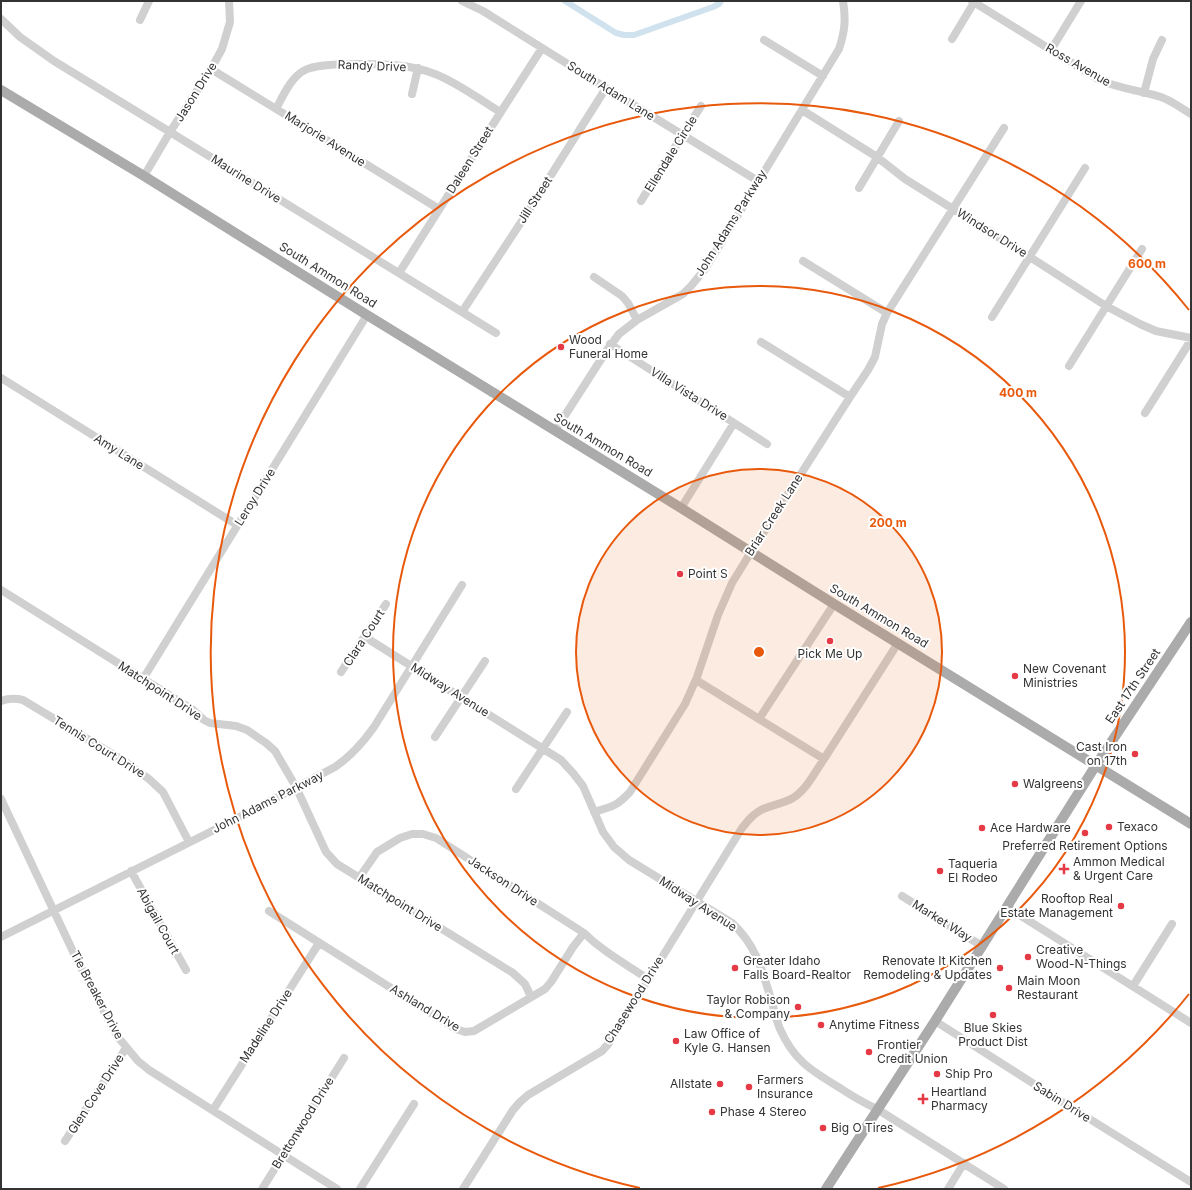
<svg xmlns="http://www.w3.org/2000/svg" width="1192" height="1190" font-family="Inter,sans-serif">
	<rect width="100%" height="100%" fill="#fff"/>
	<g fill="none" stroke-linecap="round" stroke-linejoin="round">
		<path stroke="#cfe2ee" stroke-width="6" d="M565,1l51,32 8,2h10l79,-28 6,-3 2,-3"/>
		<path stroke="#d0d0d0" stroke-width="8" d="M462,1l21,10 123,77 152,93
			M972,1l126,78c20,10 42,11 63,18 11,4 20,11 30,17
			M1,19l19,18 34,24 116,71 326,201
			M140,20l9,-19
			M952,39l23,-38
			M764,40l59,36
			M1051,50l30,-49
			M211,69l228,140
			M1144,93l9,-34 9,-19
			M412,94l6,-26
			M276,109c7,-13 15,-32 29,-39 12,-6 38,-6 51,-6 26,0 54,0 79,10 23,9 44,25 65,38
			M802,110l75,47 28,22 125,78 76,49 34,18 16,7 35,7
			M144,176l26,-44 41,-63 11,-20 8,-27 -1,-21
			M859,188l40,-67
			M641,201l60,-95
			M803,261l84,52
			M399,273l98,-155 45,-70
			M594,277l28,19 6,7 9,17
			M462,312l67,-102 77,-122
			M992,317l93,-149
			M761,342l89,55
			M610,344l157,100
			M1069,366l73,-117
			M1,378l236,147
			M1145,413l46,-73
			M555,431l52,-81 12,-16 18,-14 46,-26 8,-8 14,-17 134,-220c6,-18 7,-30 4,-48
			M681,508l53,-85
			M1,590l192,120 11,10 6,3 26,3 11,4 19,13 9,8 21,36 30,65 11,12 176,109 12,11 6,13
			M365,637l196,123 12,13 10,13 20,46 11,15 15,13 103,63c26,24 31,51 41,83 2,8 4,16 7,23 14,32 32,42 60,59 12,8 24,15 37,21l127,80
			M341,672l45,-68
			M143,679l224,-364
			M696,680l63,39 75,-115
			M1,701c8,-3 14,-3 22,-1l101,61 25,18 14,13 26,50
			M435,737l50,-76
			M824,759l74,-116
			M516,789l51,-77
			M1,799l76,161 40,76 21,25 11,9 188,119
			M594,812c18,-5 23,-6 36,-20l55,-88 12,-27 21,-62 14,-32 19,-31 99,-155 18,-27 7,-13 7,-33 5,-11 117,-185
			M131,871l55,99
			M359,878l18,-26 23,-14 12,-4h11l13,4 148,95c19,19 42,31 64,46
			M902,896l80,50
			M1007,907l184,116
			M269,911l187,118 9,3 9,-1 71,-42 6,-7 22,-35 11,-14
			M1,937l231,-116 103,-54c16,-11 27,-23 39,-40l88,-142
			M1133,986l39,-62
			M935,1021l121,77 135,84
			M213,1110l106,-167
			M65,1141l61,-93
			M262,1189l82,-131
			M360,1189l54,-85
			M463,1189l50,-79 7,-8 8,-7 74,-44 7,-8 133,-215c6,-8 12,-15 21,-19 10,-4 21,-6 30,-11 14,-9 22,-26 31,-39l-65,-40
			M948,1189l16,-26"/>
		<path stroke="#ababab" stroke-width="10" d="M1,90l143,86 223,139 314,193 153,96 357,220
			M826,1189l109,-168 161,-256 95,-143"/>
	</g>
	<circle cx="759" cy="652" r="183" fill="#e8590c" fill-opacity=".12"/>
	<g fill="none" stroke="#e8590c" stroke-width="2">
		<circle cx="759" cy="652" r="183"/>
		<circle cx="759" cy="652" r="366"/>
		<path d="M1189 994A549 549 0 0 1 878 1188M640 1188A549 549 0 1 1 1189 310"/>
	</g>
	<g fill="#e63946" stroke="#fff" stroke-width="1.5">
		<circle cx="561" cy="347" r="4"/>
		<circle cx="680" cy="574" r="4"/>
		<circle cx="830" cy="641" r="4"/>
		<circle cx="1015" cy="676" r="4"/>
		<circle cx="1135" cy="754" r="4"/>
		<circle cx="1015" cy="784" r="4"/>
		<circle cx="1109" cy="827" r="4"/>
		<circle cx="982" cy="828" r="4"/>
		<circle cx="1085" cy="833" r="4"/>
		<path d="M1062 863h4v4h4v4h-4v4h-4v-4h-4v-4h4z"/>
		<circle cx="940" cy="871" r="4"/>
		<circle cx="1121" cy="906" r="4"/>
		<circle cx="1028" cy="957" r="4"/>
		<circle cx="735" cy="968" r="4"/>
		<circle cx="1000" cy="968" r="4"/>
		<circle cx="1009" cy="988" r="4"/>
		<circle cx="798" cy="1007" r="4"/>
		<circle cx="993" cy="1015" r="4"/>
		<circle cx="821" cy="1025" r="4"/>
		<circle cx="676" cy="1041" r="4"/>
		<circle cx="869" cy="1052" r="4"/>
		<circle cx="937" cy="1074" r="4"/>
		<circle cx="720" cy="1084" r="4"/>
		<circle cx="749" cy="1087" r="4"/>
		<path d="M921 1093h4v4h4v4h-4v4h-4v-4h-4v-4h4z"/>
		<circle cx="712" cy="1112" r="4"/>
		<circle cx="823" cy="1128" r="4"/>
	</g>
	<g text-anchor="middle" stroke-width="4" stroke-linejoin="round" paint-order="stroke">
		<g font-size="12" fill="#333" stroke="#fff">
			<text transform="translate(1078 65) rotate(30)" y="4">Ross Avenue</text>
			<text transform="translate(372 66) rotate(2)" y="4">Randy Drive</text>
			<text transform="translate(611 91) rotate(32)" y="4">South Adam Lane</text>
			<text transform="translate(196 92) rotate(-58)" y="4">Jason Drive</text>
			<text transform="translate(325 139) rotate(32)" y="4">Marjorie Avenue</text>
			<text transform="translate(671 154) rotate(-58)" y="4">Ellendale Circle</text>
			<text transform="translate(470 160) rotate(-58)" y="4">Daleen Street</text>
			<text transform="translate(246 179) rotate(32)" y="4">Maurine Drive</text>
			<text transform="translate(535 200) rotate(-57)" y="4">Jill Street</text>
			<text transform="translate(731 223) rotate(-58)" y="4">John Adams Parkway</text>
			<text transform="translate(992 233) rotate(32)" y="4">Windsor Drive</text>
			<text transform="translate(328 275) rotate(32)" y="4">South Ammon Road</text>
			<text transform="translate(689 394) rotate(32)" y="4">Villa Vista Drive</text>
			<text transform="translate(603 445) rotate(31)" y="4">South Ammon Road</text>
			<text transform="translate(119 452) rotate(32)" y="4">Amy Lane</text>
			<text transform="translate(255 497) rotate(-58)" y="4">Leroy Drive</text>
			<text transform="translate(774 515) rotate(-57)" y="4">Briar Creek Lane</text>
			<text transform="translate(879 616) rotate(31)" y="4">South Ammon Road</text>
			<text transform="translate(364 638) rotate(-57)" y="4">Clara Court</text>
			<text transform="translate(1133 686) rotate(-56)" y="4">East 17th Street</text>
			<text transform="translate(450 690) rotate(32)" y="4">Midway Avenue</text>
			<text transform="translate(160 691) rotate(33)" y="4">Matchpoint Drive</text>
			<text transform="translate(99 747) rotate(32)" y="4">Tennis Court Drive</text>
			<text transform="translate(268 802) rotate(-27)" y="4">John Adams Parkway</text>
			<text transform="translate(503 881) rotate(33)" y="4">Jackson Drive</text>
			<text transform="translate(400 903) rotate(32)" y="4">Matchpoint Drive</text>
			<text transform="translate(698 904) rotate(33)" y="4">Midway Avenue</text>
			<text transform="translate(158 921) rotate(61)" y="4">Abigail Court</text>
			<text transform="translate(942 921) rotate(32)" y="4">Market Way</text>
			<text transform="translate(97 995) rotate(62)" y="4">Tie Breaker Drive</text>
			<text transform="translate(634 1000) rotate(-58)" y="4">Chasewood Drive</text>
			<text transform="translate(425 1008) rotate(31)" y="4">Ashland Drive</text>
			<text transform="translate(266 1026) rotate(-57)" y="4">Madeline Drive</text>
			<text transform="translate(96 1094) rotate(-57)" y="4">Glen Cove Drive</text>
			<text transform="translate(1062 1102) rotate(32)" y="4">Sabin Drive</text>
			<text transform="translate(303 1123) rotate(-58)" y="4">Brettonwood Drive</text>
		</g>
		<g font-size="12" fill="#333" stroke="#fff" text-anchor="start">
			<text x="569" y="344">Wood<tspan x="569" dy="14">Funeral Home</tspan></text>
			<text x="688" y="578">Point S</text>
			<text x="830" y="658" text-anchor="middle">Pick Me Up</text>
			<text x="1023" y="673">New Covenant<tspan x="1023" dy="14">Ministries</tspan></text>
			<text x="1127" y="751" text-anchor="end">Cast Iron<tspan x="1127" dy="14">on 17th</tspan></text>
			<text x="1023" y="788">Walgreens</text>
			<text x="1117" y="831">Texaco</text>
			<text x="990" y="832">Ace Hardware</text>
			<text x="1085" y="850" text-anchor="middle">Preferred Retirement Options</text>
			<text x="1073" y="866">Ammon Medical<tspan x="1073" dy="14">&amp; Urgent Care</tspan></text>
			<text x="948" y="868">Taqueria<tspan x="948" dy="14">El Rodeo</tspan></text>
			<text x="1113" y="903" text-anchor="end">Rooftop Real<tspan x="1113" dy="14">Estate Management</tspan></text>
			<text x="1036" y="954">Creative<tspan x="1036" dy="14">Wood-N-Things</tspan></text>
			<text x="743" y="965">Greater Idaho<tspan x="743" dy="14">Falls Board-Realtor</tspan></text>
			<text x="992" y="965" text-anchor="end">Renovate It Kitchen<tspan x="992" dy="14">Remodeling &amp; Updates</tspan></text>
			<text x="1017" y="985">Main Moon<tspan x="1017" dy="14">Restaurant</tspan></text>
			<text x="790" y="1004" text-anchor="end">Taylor Robison<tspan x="790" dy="14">&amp; Company</tspan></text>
			<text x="829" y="1029">Anytime Fitness</text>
			<text x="993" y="1032" text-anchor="middle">Blue Skies<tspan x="993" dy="14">Product Dist</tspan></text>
			<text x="684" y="1038">Law Office of<tspan x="684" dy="14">Kyle G. Hansen</tspan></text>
			<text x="877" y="1049">Frontier<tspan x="877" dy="14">Credit Union</tspan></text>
			<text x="945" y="1078">Ship Pro</text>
			<text x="757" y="1084">Farmers<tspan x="757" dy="14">Insurance</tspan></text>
			<text x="712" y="1088" text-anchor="end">Allstate</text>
			<text x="931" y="1096">Heartland<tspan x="931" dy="14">Pharmacy</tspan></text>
			<text x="720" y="1116">Phase 4 Stereo</text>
			<text x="831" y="1132">Big O Tires</text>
		</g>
	</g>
	<circle cx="759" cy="652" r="6" fill="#e8590c" stroke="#fff" stroke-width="2"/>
	<g font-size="12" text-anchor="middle" font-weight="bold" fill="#e8590c" stroke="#fff" stroke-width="4" stroke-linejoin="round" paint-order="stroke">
		<text x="1147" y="268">600 m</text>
		<text x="1018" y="397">400 m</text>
		<text x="888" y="527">200 m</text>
	</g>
	<rect width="1192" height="1190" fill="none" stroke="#333333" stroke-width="4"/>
</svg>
